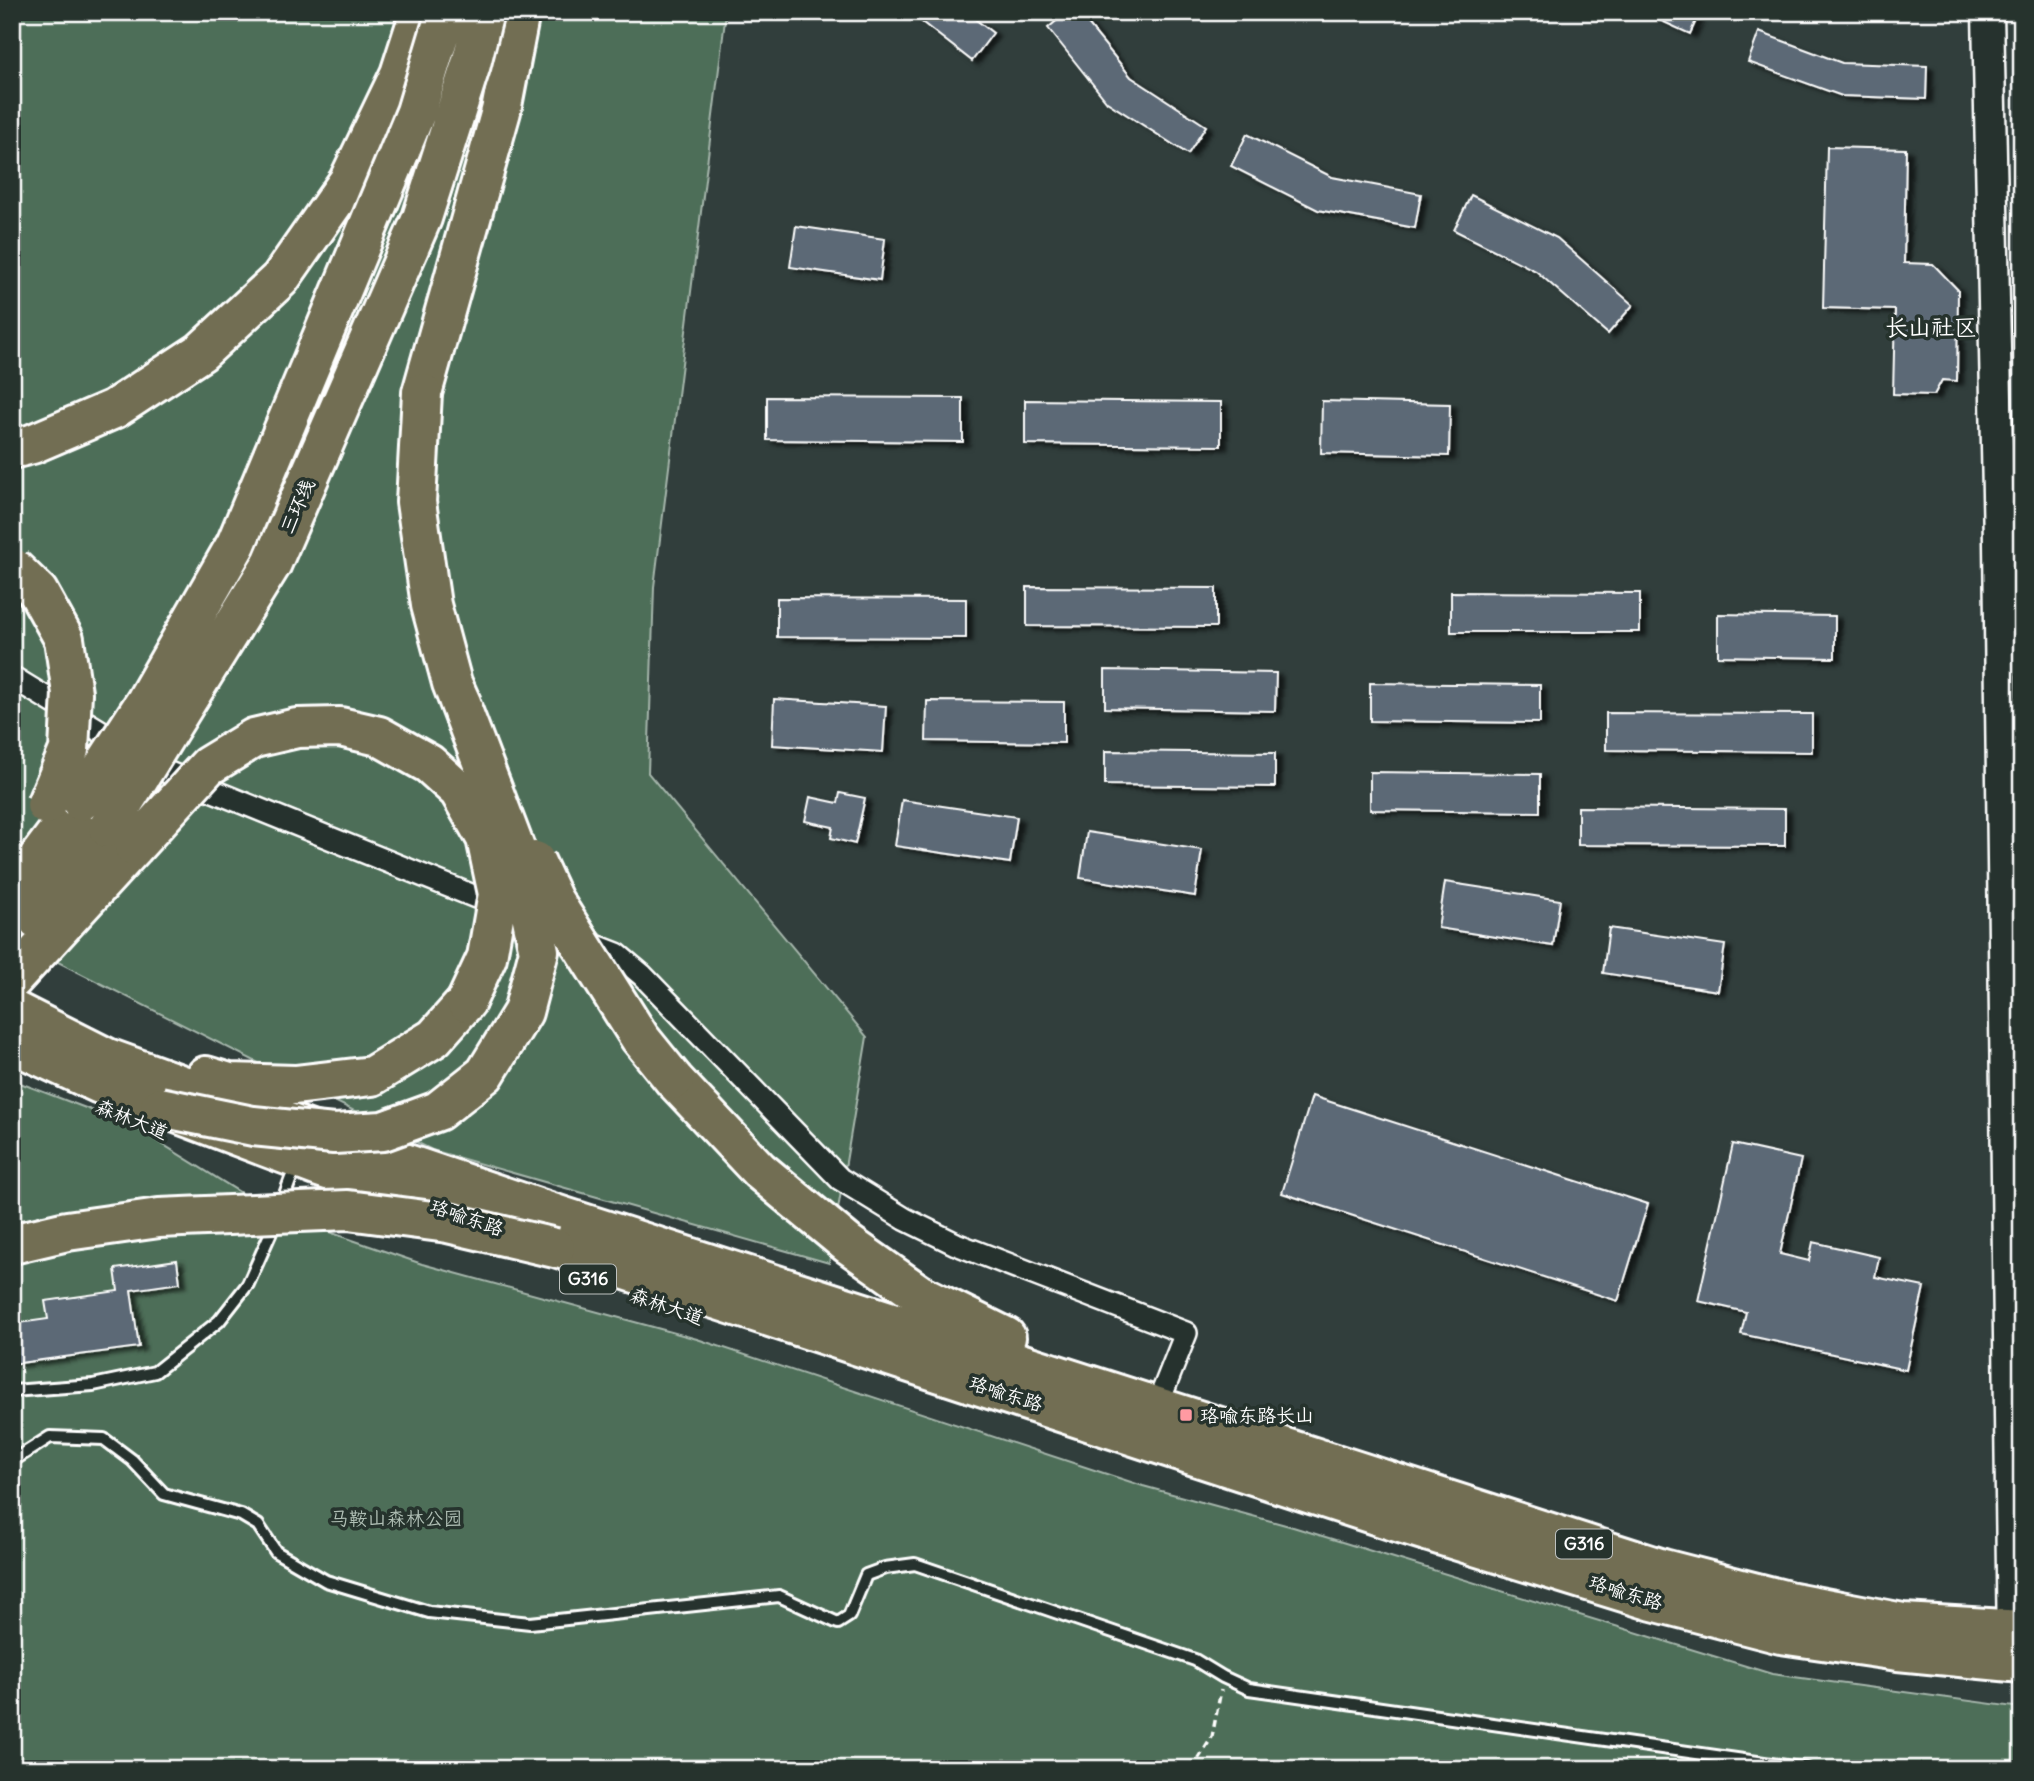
<svg xmlns="http://www.w3.org/2000/svg" width="2034" height="1781" font-family="Delius,'LXGW WenKai TC',sans-serif">
	<defs>
		<filter id="shadow"><feDropShadow dx="6" dy="3.5" stdDeviation="2" flood-color="#0009"/></filter>
	</defs>
	<rect width="100%" height="100%" fill="#313e3c"/>
	<filter id="ink" filterUnits="userSpaceOnUse"><feTurbulence type="fractalNoise" baseFrequency=".0143" numOctaves="2"/><feDisplacementMap in="SourceGraphic" scale="14" xChannelSelector="R" yChannelSelector="G"/><feConvolveMatrix kernelMatrix="1 2 1 2 8 2 1 2 1" color-interpolation-filters="sRGB"/></filter>
	<g filter="url(#ink)">
		<path fill="#4d6e58" stroke="#a6b6ac" stroke-width="2" d="M12,12h714l-72,575 -6,186 219,264 -38,226 -397,-113 -420,-211z
			M12,1080l121,46 166,103 4,-6 119,41 275,75 446,147 150,41 479,147 250,34v61h-2010z"/>
		<path fill="#5c6976" stroke="#fff" stroke-width="2" filter="url(#shadow)" d="M909,12h57l27,21 -21,28z
			M1067,12h11l53,65 75,49 -18,28 -81,-52 -59,-74z
			M1642,12h58l-10,22z
			M1759,32l83,31 85,3 -1,33 -84,-3 -94,-34z
			M1247,134l85,43 89,17 -6,34 -97,-18 -87,-44z
			M1827,147l79,2 -2,114 29,1 25,26 -1,91 -15,-1 -8,15 -41,-1 2,-84 -72,-2z
			M1471,195l86,43 76,67 -25,29 -72,-63 -82,-41z
			M796,226l89,13 -5,41 -90,-13z
			M767,397l196,1v44l-196,-2z
			M1025,400l196,2v44l-196,-2z
			M1322,401l128,3 -1,52 -128,-3z
			M1027,587l189,1v39l-189,-1z
			M1451,592l189,1v39h-189z
			M777,598l189,1v39l-189,-1z
			M1718,614l117,2v42l-117,-2z
			M1105,670l171,3 -1,38 -170,-3z
			M1370,683l170,2v38l-170,-2z
			M774,699l112,7 -3,46 -111,-7z
			M927,701l137,1v41l-138,-2z
			M1606,713l206,1v38l-206,-2z
			M1105,751l170,2v34l-170,-2z
			M1370,772l170,2v38l-170,-2z
			M840,793l25,5 -10,46 -24,-6 2,-11 -28,-6 5,-24 28,6z
			M902,800l115,17 -7,46 -115,-17z
			M1578,807l207,2v37l-207,-1z
			M1087,832l115,18 -7,46 -115,-18z
			M1445,882l115,18 -7,46 -115,-18z
			M1609,928l116,17 -7,46 -115,-18z
			M1312,1096l336,108 -30,97 -336,-108z
			M1733,1144l68,15 -21,95 29,7 4,-19 66,15 -4,20 49,10 -18,83 -165,-36 5,-22 -48,-11z
			M177,1260l3,23 -49,7 8,57 -127,17v-40l36,-5 -3,-18 73,-10 -3,-22z"/>
		<g fill="none" stroke-linecap="round" stroke-linejoin="round">
			<g stroke="#fff" stroke-width="16">
				<path id="lane" d="M281,1205l10,-27
					M12,1391l81,-6 62,-13 64,-51 29,-37 28,-63
					M12,1461l38,-24 54,2 28,21 32,34 77,21 17,10 18,27 50,29 103,31 101,11 249,-27 59,27 11,-7 17,-41 19,-7 30,-4 280,96 28,17 26,12 558,80"/>
			</g>
			<g stroke="#fff" stroke-width="26">
				<path id="street" d="M12,677l157,96 334,135
					M581,940l36,14 25,21 198,204 65,40 51,25 230,89 -29,73"/>
			</g>
			<g stroke="#fff" stroke-width="35">
				<path id="secondary" d="M1988,12l11,530 14,1109"/>
			</g>
			<g stroke="#fff" stroke-width="44">
				<path id="highway" d="M422,393l79,-282 19,-99
					M12,449l20,-5 82,-35 87,-57 79,-73 68,-97 52,-108 20,-62
					M12,893l69,-92
					M37,919l71,-91
					M12,980l122,-133
					M12,1010l95,48 220,79 234,79 1102,353 125,32 115,22 119,7
					M12,1043l88,41 219,83 145,49
					M206,1076l23,7 66,2 77,-9 62,-38 32,-36
					M674,1080l85,90 89,74 71,50 87,43
					M525,1237l869,284 259,80 128,33 117,17 124,12"/>
			</g>
			<path stroke="#fff" stroke-width="3.5" stroke-dasharray="7 5" stroke-linecap="butt" d="M1192,1769l20,-32 9,-47"/>
			<use href="#lane" stroke="#26332d" stroke-width="10"/>
			<use href="#street" stroke="#26332d" stroke-width="21"/>
			<use href="#secondary" stroke="#26332d" stroke-width="30"/>
			<use href="#highway" stroke="#726e52" stroke-width="38"/>
			<g stroke="#fff" stroke-width="44" stroke-linecap="butt">
				<path id="highway-bridge" d="M422,393l-6,109 15,103 21,78 10,22
					M12,567l26,25 26,47 8,54 -3,57 -23,55
					M81,801l65,-100 90,-157 180,-432 30,-100
					M108,828l164,-265 150,-345 49,-154 13,-52
					M134,847l74,-81 46,-28 43,-10 43,-1 39,9 50,28 30,27 27,47 12,56 -11,63 -21,45
					M535,861l18,39 87,138 34,42
					M160,1107l93,19 81,8 49,-3 55,-20 47,-37 38,-62 16,-61 -20,-92 -67,-176
					M12,1244l55,-13 92,-13 189,-8 100,13 107,25"/>
			</g>
			<use href="#highway-bridge" stroke="#726e52" stroke-width="38"/>
		</g>
	</g>
	<rect fill="#ff9aa2" stroke="#26332d" stroke-width="2.5" x="1179" y="1408" width="14" height="14" rx="3.5"/>
	<g text-anchor="middle" stroke-width="7" stroke-linejoin="round" paint-order="stroke">
		<g fill="#26332d" stroke="#bec2c0" stroke-width="2">
			<rect x="560" y="1264.5" width="56" height="29" rx="5"/>
			<rect x="1556" y="1529.5" width="56" height="29" rx="5"/>
		</g>
		<g font-size="18" font-weight="bold" fill="#fff">
			<text x="588" y="1285">G316</text>
			<text x="1584" y="1550">G316</text>
		</g>
		<g font-size="19" fill="#fff" stroke="#26332d">
			<text transform="translate(297 506) rotate(-66)" y="7">三环线</text>
			<text transform="translate(132 1119) rotate(22)" y="7">森林大道</text>
			<text transform="translate(467 1217) rotate(19)" y="7">珞喻东路</text>
			<text transform="translate(667 1306) rotate(19)" y="7">森林大道</text>
			<text transform="translate(1006 1393) rotate(18)" y="7">珞喻东路</text>
			<text transform="translate(1626 1592) rotate(17)" y="7">珞喻东路</text>
		</g>
		<g font-size="19" fill="#fff" stroke="#26332d" text-anchor="start">
			<text x="1200" y="1422">珞喻东路长山</text>
		</g>
		<g font-size="19" fill="#afbeb4" stroke="#26332d">
			<text x="396" y="1525">马鞍山森林公园</text>
		</g>
		<g font-size="23" fill="#fff" stroke="#26332d">
			<text x="1931" y="335">长山社区</text>
		</g>
	</g>
	<rect width="2034" height="1781" fill="none" stroke="#26332d" stroke-width="42"/>
	<rect x="21" y="21" width="1992" height="1739" fill="none" stroke="#fff" stroke-width="2.5" filter="url(#ink)"/>
</svg>
